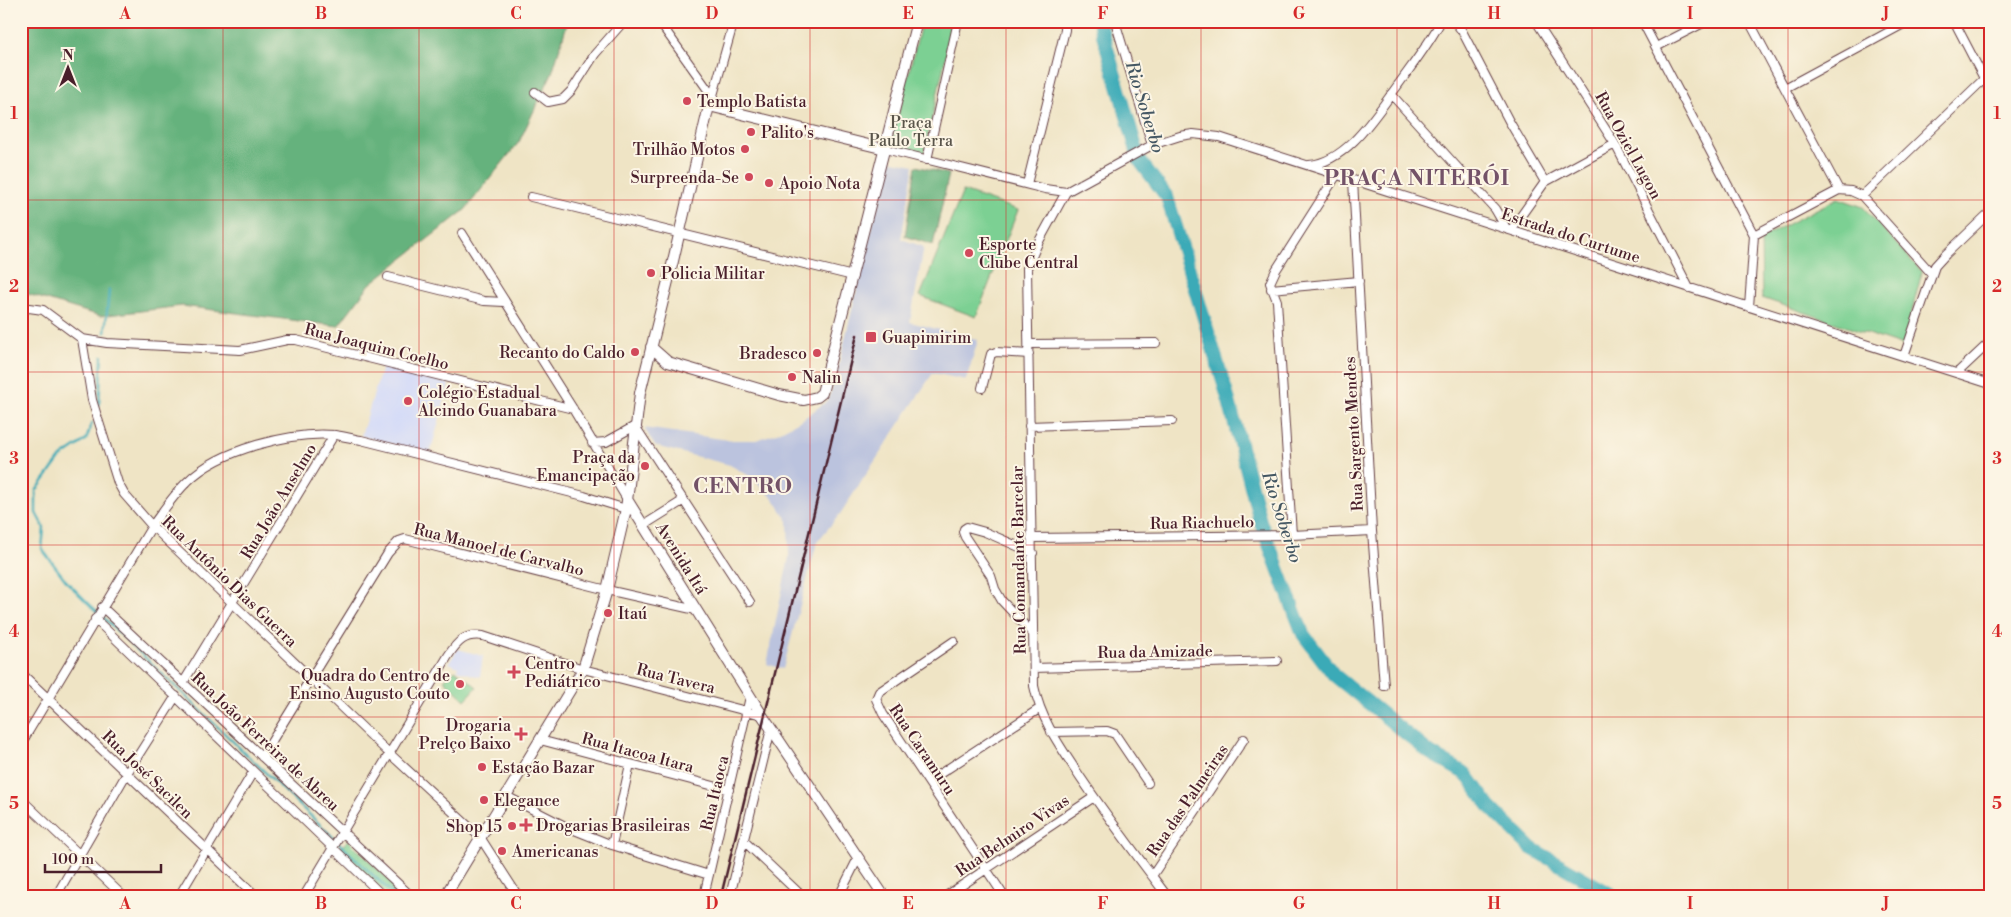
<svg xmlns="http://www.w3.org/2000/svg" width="2011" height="917" font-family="'Libre Bodoni',serif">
	<rect width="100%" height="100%" fill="#fcf5e5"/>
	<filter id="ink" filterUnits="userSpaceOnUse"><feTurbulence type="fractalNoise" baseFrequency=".02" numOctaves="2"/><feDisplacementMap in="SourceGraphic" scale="10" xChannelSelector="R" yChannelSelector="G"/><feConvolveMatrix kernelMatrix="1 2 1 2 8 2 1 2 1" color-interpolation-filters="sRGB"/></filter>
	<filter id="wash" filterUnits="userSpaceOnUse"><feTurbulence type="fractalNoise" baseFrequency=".0096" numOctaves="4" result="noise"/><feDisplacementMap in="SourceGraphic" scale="20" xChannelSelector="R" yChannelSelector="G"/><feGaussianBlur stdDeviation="1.12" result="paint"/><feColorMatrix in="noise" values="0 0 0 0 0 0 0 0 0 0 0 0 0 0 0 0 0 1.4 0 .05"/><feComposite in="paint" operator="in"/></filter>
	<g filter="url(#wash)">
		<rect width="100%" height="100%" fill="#efe4c5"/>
		<path fill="#d1d9f9" d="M383,364l66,20 -19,70 -69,-18z
			M458,649l25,7 -3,21 -23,-7 1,-3 -9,-4z"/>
		<path fill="#bbc3de" d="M888,160l26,5 -13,74 23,8 -14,75 68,18 -12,40 -33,-7 -93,141 -23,28 -34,127 -16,-5 22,-107 -1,-36 -14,-22 -21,-21 -23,-13 -75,-19 -11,-18 85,12h27l21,-7 26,-14 24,-18 7,-16z"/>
		<path fill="#7cd093" stroke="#63785f" d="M922,21h32l-30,132 -34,-7z
			M963,191l55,19 -42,107 -56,-21z
			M1838,198l25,9 59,65 -19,74 -141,-48 -1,-60z
			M455,670l22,17 -12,13 -21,-20z
			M348,840l57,56h-16l-50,-47z"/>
		<path fill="#65b27d" stroke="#586854" d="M21,21h547l-16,52 -33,69 -54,68 -95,74 -32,42 -156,-20 -82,10 -79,-24z
			M916,166l33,8 -16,71 -28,-9z"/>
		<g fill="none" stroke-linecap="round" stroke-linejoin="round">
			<path stroke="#3aaab7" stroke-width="2.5" d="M105,333l4,-43
				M99,405l3,-49
				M92,423l-6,17 -25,17 -25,34v22l8,15 -2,21 25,33 20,20 248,237
				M339,843l56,53"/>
			<path stroke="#3aaab7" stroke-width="14" d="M1099,21l41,140 27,36 62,204 31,120 43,113 31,41 96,78 36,21 24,33 41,41 83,48"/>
		</g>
	</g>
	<g filter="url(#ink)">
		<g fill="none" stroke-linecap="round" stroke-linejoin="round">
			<g stroke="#633d42" stroke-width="10">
				<path id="minor" d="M661,21l2,6 50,70
					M1115,21l37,124
					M1454,21l8,10 47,90 36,61
					M1536,21l79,123 74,144
					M1642,21l112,214 -5,72
					M1749,21l90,169
					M1954,21l36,69
					M1656,47l51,-26
					M1785,88l124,-67
					M535,92l13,10 15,-3 9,-9 23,-36 29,-33
					M1391,94l104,115 11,19
					M712,99l22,-78
					M885,149l160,40 21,3 86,-47 28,-9 13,-2 26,3 771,247
					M927,160l31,-139
					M1309,165c39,-3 68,-52 89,-80 15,-21 31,-41 43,-64
					M1353,180l19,351 12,155
					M1027,184l38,-154v-9
					M1066,192l-28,51 -11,25 7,418c7,35 28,63 47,92 27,40 57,79 86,118
					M1862,196l70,78
					M531,197l322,79
					M1511,230l34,-48 70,-38
					M462,233l111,176 55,92
					M1754,235l85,-45 12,1 11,5 122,-117
					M388,277l96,24 20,1
					M1271,289l88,-8
					M21,309l8,-1 14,2 39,29 25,4 133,7 47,-10h9l277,69
					M82,339l10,61 26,83 6,11 28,32 237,227 91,84 38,59
					M1029,344l127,-1
					M1904,356l31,-90 11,-12 44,-42
					M1957,373l33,-31
					M982,388l9,-34 5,-2 33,2
					M1029,426l143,-5
					M592,443l14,-1 29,-16 115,176
					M644,525l40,-25
					M1292,535l-15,-234 -7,-18 6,-13 60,-94
					M1031,538l261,-3 80,-4
					M1033,553l-48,-21 -18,-5 -3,2 -1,3 2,5 26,39 4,13 7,12 31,33
					M102,607l309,289
					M95,619l288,277
					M954,641l-75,51 -3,7 7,15 121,182
					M1034,668l243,-7
					M21,673l235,223
					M183,683l151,-248
					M1051,732l56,-1 8,3 33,49
					M540,740l189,50
					M21,744l131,-218c11,-15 22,-32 36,-45 31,-31 104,-50 147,-46 9,1 18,4 26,5l223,56 42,13
					M262,757l126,-204 11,-12 6,-2 202,51 89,20
					M929,781l110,-72
					M506,796l61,31 45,18 97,30
					M21,799l102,97
					M744,841l58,55
					M612,845l18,-81
					M1152,876l92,-137
					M56,896l71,-123 49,-77
					M179,896l74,-124
					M304,896l144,-240c9,-14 17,-23 35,-20l100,33 179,46
					M704,896l46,-199
					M730,896l41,-167
					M839,896l19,-38
					M946,896l148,-99"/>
			</g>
			<g stroke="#633d42" stroke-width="12">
				<path id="major" d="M651,347l17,15 111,33 25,5 13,-3 5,-4 95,-372
					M628,501l134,214 122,181
					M445,896l138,-227 24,-79 19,-81 14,-116 33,-132 36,-155 176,43"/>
			</g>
			<use href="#minor" stroke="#fff" stroke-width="8"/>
			<use href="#major" stroke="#fff" stroke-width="10"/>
			<path stroke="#4a1f2b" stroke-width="2.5" d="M721,896l136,-561"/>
		</g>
	</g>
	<path fill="none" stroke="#d62828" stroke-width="1" stroke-opacity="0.55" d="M223,21v875M419,21v875M614,21v875M810,21v875M1006,21v875M1201,21v875M1397,21v875M1592,21v875M1788,21v875M21,200h1969M21,372h1969M21,545h1969M21,717h1969"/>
	<g fill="#d1495b" stroke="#fcf5e5" stroke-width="2">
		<circle cx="687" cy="101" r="5"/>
		<circle cx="751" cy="132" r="5"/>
		<circle cx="745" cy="149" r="5"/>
		<circle cx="749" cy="177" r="5"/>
		<circle cx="769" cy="183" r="5"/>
		<circle cx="969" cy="253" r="5"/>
		<circle cx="651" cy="273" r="5"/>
		<rect x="865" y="331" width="12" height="12" rx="2.5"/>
		<circle cx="635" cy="352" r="5"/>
		<circle cx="817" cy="353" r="5"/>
		<circle cx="792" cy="377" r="5"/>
		<circle cx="408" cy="401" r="5"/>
		<circle cx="645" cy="466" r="5"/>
		<circle cx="608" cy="613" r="5"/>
		<path d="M511.5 664.5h5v5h5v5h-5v5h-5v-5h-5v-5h5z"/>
		<circle cx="460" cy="684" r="5"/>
		<path d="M518.5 726.5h5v5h5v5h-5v5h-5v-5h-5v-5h5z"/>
		<circle cx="482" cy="767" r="5"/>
		<circle cx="484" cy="800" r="5"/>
		<path d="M523.5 817.5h5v5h5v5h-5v5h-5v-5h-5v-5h5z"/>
		<circle cx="512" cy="826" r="5"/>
		<circle cx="502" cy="851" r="5"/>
	</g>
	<g text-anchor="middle" stroke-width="4" stroke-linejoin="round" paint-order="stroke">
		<g font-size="16" fill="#4a1f2b" stroke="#fcf5e5" text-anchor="start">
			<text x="697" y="107">Templo Batista</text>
			<text x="761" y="138">Palito's</text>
			<text x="735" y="155" text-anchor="end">Trilhão Motos</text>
			<text x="739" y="183" text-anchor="end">Surpreenda-Se</text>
			<text x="779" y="189">Apoio Nota</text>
			<text x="979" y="250">Esporte<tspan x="979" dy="18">Clube Central</tspan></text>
			<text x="661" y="279">Policia Militar</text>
			<text x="882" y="343">Guapimirim</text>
			<text x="625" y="358" text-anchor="end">Recanto do Caldo</text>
			<text x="807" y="359" text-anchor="end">Bradesco</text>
			<text x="802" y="383">Nalin</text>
			<text x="418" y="398">Colégio Estadual<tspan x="418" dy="18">Alcindo Guanabara</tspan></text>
			<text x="635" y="463" text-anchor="end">Praça da<tspan x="635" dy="18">Emancipação</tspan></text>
			<text x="618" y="619">Itaú</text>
			<text x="525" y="669">Centro<tspan x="525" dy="18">Pediátrico</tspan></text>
			<text x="450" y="681" text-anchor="end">Quadra do Centro de<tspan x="450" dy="18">Ensino Augusto Couto</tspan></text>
			<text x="511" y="731" text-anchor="end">Drogaria<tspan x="511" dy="18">Prelço Baixo</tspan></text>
			<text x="492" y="773">Estação Bazar</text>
			<text x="494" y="806">Elegance</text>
			<text x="536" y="831">Drogarias Brasileiras</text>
			<text x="502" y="832" text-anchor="end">Shop 15</text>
			<text x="512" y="857">Americanas</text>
		</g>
		<g font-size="16" fill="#59544a" stroke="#fcf5e5">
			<text x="911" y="128">Praça<tspan x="911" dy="18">Paulo Terra</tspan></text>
		</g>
		<g font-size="16" fill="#4a1f2b" stroke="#fcf5e5">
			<text transform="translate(1629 145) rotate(61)" y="6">Rua Oziel Lugon</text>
			<text transform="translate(1571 235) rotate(18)" y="6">Estrada do Curtume</text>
			<text transform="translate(377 346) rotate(14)" y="6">Rua Joaquim Coelho</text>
			<text transform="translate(1353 434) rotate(-93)" y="6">Rua Sargento Mendes</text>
			<text transform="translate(278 501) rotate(-59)" y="6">Rua João Anselmo</text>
			<text transform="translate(1202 522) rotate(-1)" y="6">Rua Riachuelo</text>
			<text transform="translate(499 549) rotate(14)" y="6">Rua Manoel de Carvalho</text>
			<text transform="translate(682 558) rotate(58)" y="6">Avenida Itá</text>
			<text transform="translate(1018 560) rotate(-91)" y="6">Rua Comandante Barcelar</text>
			<text transform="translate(230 581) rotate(44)" y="6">Rua Antônio Dias Guerra</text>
			<text transform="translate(1155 651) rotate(-1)" y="6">Rua da Amizade</text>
			<text transform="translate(676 678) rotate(14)" y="6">Rua Tavera</text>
			<text transform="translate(266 741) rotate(43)" y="6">Rua João Ferreira de Abreu</text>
			<text transform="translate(923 749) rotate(56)" y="6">Rua Caramuru</text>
			<text transform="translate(638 752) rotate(15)" y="6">Rua Itacoa Itara</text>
			<text transform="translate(148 774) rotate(44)" y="6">Rua José Sacilen</text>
			<text transform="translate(714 793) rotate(-77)" y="6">Rua Itaoca</text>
			<text transform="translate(1187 800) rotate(-56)" y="6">Rua das Palmeiras</text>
			<text transform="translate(1012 835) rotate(-34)" y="6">Rua Belmiro Vivas</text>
		</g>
		<g font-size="18" font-style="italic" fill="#445763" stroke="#fcf5e5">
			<text transform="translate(1145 107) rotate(73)" y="6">Rio Soberbo</text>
			<text transform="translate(1282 517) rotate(72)" y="6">Rio Soberbo</text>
		</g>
		<g font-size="21" font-weight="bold" letter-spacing="1" fill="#735268" stroke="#fcf5e5">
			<text x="1417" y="185">PRAÇA NITERÓI</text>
			<text x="743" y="493">CENTRO</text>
		</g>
	</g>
	<rect width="2011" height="917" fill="none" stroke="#fcf5e5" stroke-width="55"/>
	<g transform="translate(68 68)" stroke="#fcf5e5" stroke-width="4" paint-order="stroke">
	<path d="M0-4L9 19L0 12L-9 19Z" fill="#4a1f2b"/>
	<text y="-8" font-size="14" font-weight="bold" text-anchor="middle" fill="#4a1f2b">N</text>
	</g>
	<path d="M45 864v8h116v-8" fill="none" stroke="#4a1f2b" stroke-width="2.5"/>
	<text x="52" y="864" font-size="15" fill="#4a1f2b" stroke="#fcf5e5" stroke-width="4" paint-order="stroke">100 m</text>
	<rect x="28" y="28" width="1956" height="862" fill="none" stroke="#d62828" stroke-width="2"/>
	<g font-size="16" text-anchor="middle" font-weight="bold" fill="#d62828">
		<text x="125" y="19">A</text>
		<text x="321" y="19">B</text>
		<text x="516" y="19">C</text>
		<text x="712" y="19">D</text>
		<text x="908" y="19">E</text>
		<text x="1103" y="19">F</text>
		<text x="1299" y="19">G</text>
		<text x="1494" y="19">H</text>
		<text x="1690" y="19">I</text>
		<text x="1886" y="19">J</text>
		<text x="14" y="119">1</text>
		<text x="1997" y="119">1</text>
		<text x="14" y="292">2</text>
		<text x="1997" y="292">2</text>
		<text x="14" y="464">3</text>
		<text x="1997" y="464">3</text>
		<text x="14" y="637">4</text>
		<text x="1997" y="637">4</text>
		<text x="14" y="809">5</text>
		<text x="1997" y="809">5</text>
		<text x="125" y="909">A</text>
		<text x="321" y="909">B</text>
		<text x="516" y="909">C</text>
		<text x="712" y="909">D</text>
		<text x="908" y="909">E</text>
		<text x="1103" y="909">F</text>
		<text x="1299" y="909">G</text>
		<text x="1494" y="909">H</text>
		<text x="1690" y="909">I</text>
		<text x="1886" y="909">J</text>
	</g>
</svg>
